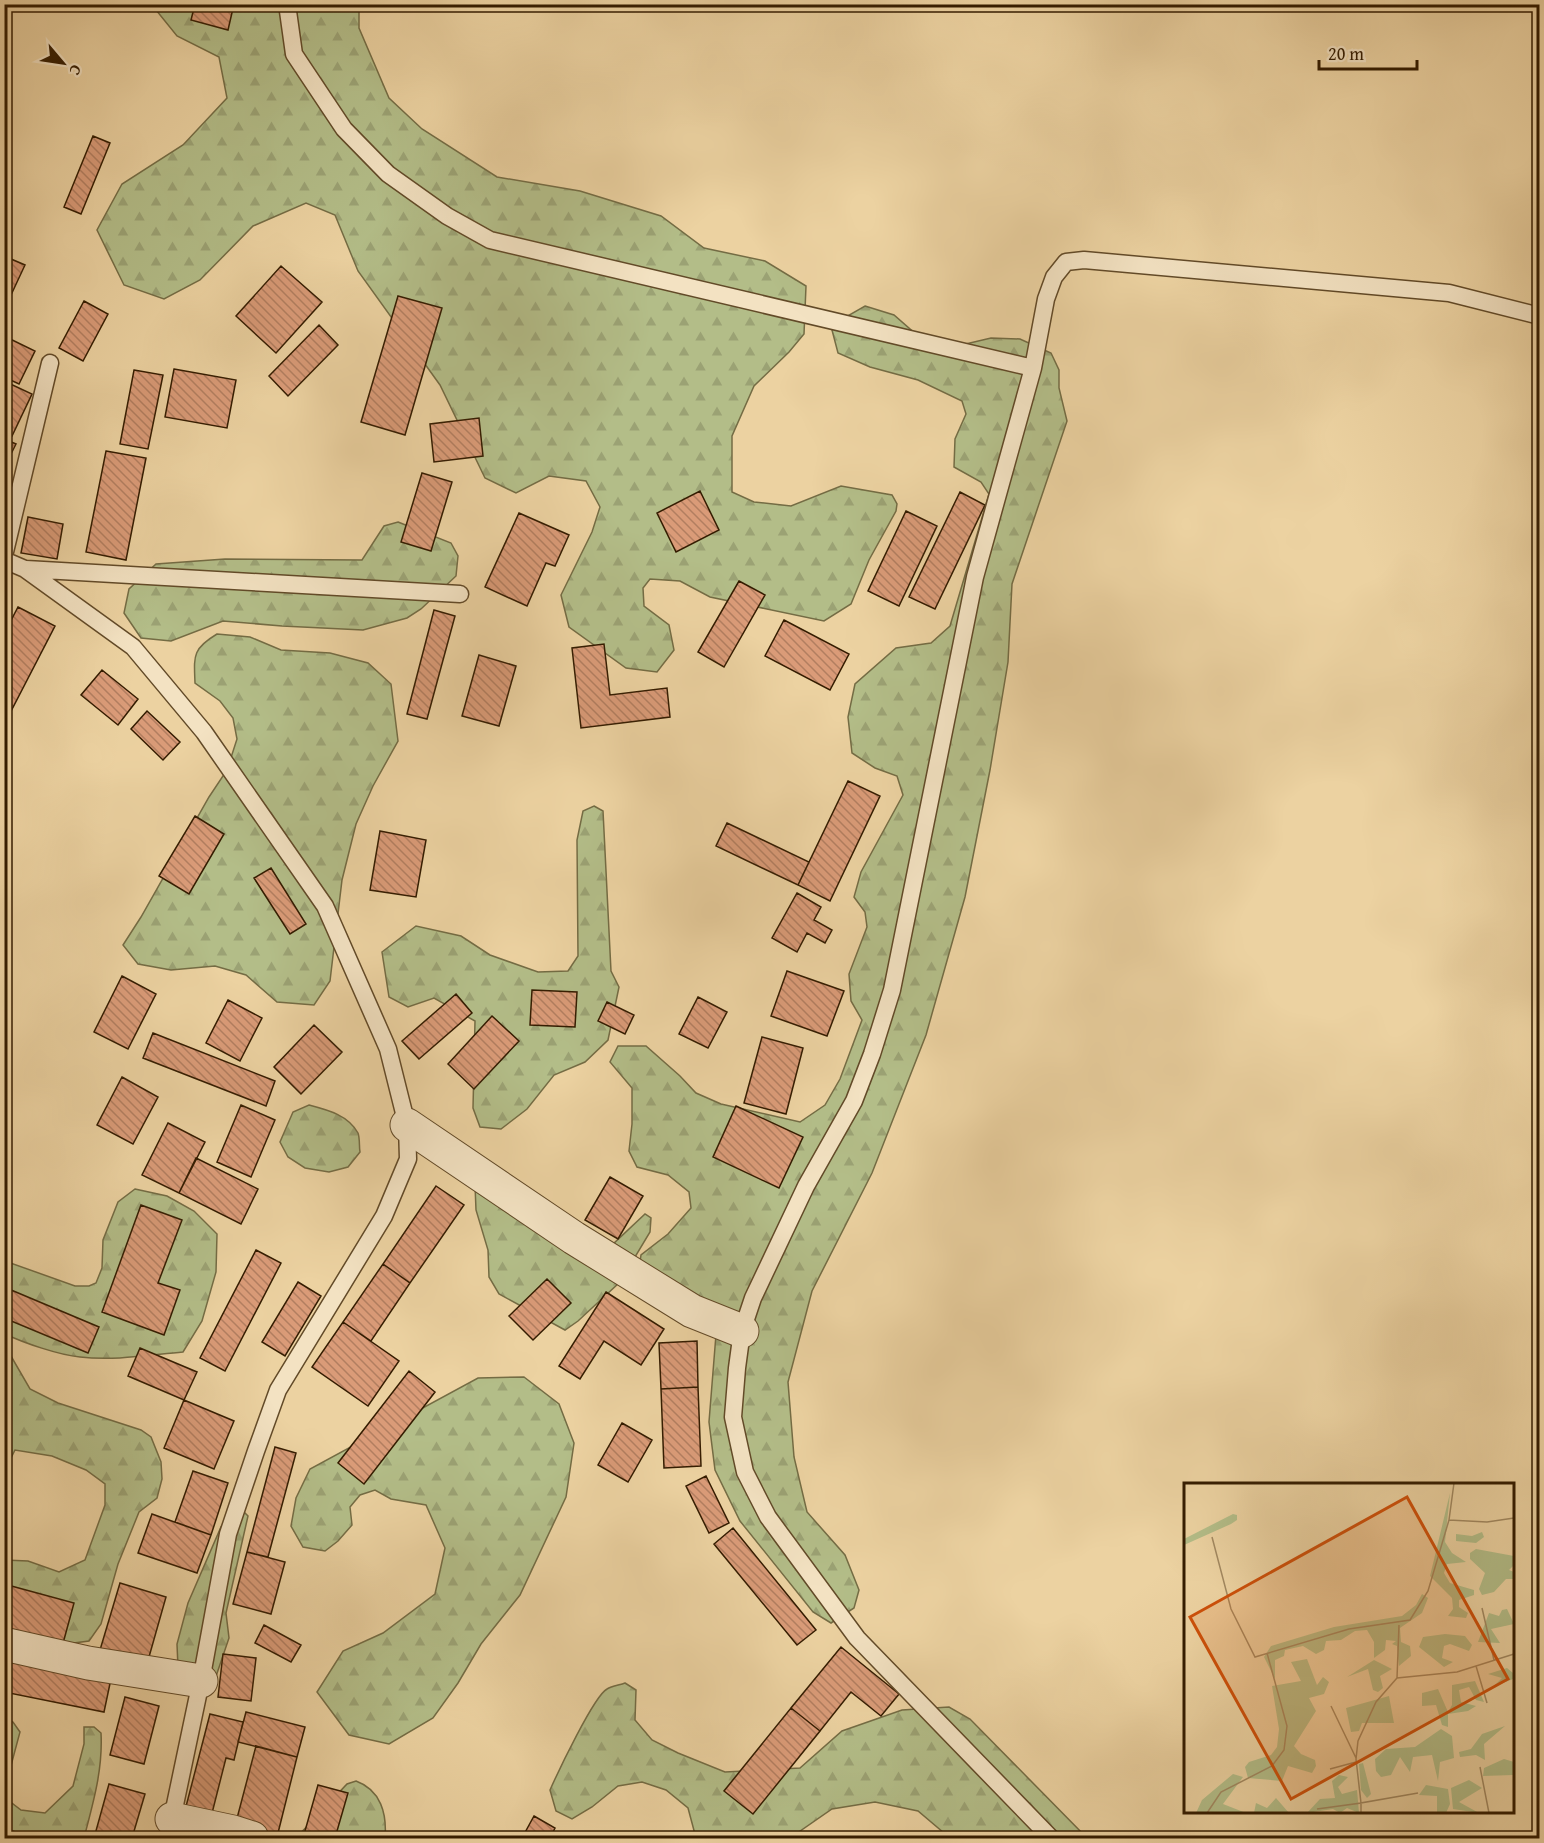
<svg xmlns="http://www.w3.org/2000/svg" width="1544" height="1843" font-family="'Gentium Book Plus',serif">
	<defs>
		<pattern id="forest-firs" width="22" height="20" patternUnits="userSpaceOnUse" patternTransform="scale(1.5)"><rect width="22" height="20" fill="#b3bd88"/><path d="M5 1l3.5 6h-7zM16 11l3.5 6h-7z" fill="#9ba274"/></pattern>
		<pattern id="building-back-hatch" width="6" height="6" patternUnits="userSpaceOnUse" patternTransform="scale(1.5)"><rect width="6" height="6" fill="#da9b78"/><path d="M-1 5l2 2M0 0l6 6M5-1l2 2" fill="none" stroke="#b27e60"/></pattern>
	</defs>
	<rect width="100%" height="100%" fill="#ecd2a1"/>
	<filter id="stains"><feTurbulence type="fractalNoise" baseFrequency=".00333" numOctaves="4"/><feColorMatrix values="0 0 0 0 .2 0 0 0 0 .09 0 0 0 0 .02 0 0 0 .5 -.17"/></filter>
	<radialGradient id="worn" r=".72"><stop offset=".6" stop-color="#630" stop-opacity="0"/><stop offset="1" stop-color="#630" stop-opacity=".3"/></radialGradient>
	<path fill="url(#forest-firs)" stroke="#746c44" stroke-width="1.5" d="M152,5h207v23l30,70 33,31 75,48 83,14 81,25 43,32 61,13 41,25 -2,48 -15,18 -35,34 -22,50v56l22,10 37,4 50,-20 51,9 5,9 -1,7 -27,49 -18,44 -27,17 -114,-24 -30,-16 -30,-2 -7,9 1,18 25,19 5,25 -17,22 -31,-4 -57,-41 -8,-32 31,-63 8,-25 -14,-26 -37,-5 -33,17 -31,-15 -45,-93 -82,-114 -23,-56 -29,-12 -53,23 -53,54 -36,19 -40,-14 -27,-55 25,-46 61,-39 44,-47 -8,-41 -42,-21z
		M865,306l29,9 23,20 36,12 38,-9 29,1 31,14 8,17v18l8,33 -55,163 -4,78 -18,108 -25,127 -39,138 -54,138 -60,118 -24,91 6,75 13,55 38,43 14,35 -5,18 -23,15 -18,-11 -73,-91 -25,-51 -6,-48 8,-100 -79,-47 3,-20 27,-21 23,-26 -2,-16 -21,-17 -31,-8 -8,-16 3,-27v-36l-22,-26 8,-16h28l34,30 16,17 25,11 79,18 25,-17 15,-26 22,-59 -11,-19 -2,-27 18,-47 -2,-15 -11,-15 7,-25 42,-77 -6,-19 -22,-8 -23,-15 -4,-36 7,-33 41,-36 35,-5 19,-17 39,-132 -8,-12 -27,-15 1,-28 11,-25 -4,-13 -44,-21 -48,-13 -32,-14 -6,-23 5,-8z
		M398,522l53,21 7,13 -2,20 -35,33 -14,9 -44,12 -81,-4 -59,-5 -52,20 -30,-3 -17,-25 5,-24 27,-25 69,-5 137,1 22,-34z
		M217,634l33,3 31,13 49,3 38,10 23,21 7,57 -25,45 -17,38 -14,56 -12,101 -16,24 -37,-3 -31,-27 -31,-9 -44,4 -33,-6 -15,-19 18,-28 68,-120 18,-27 10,-31 -4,-21 -13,-17 -25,-18c-1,-27 -3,-34 22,-49z
		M594,806l9,5 8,160 8,16 -11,53 -23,22 -31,13 -27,34 -26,20 -21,-2 -7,-19 2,-87 -41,-23 -26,9 -19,-10 -7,-45 34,-26 45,10 29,19 48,17 30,-1 10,-15 -1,-116 6,-29z
		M309,1105c19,5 39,10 49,28 2,5 1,14 2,19l-12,15 -19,5 -24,-4 -17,-11 -8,-15 13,-30z
		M475,1185l138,59 32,-30 6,4 -1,14 -30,50 -42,39 -13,9 -66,-36 -10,-17 -1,-27 -12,-40z
		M135,1189l32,7 27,15 23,23 -1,38 -14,49 -19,31c-34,3 -69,9 -103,5 -21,-2 -56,-14 -75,-23v-73l70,25h14l7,-3 6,-15 1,-28 15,-38z
		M4,1344l26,45 28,14 83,27 10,7 10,25 1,17 -5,19 -18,14 -21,52 -17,60 -12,17 -84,11v-92l23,1 31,11 26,-12 20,-55v-21l-19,-14 -34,-14 -37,-6 -10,20z
		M524,1377l35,27 15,39 -8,54 -46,98 -39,49 -23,39 -25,35 -44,26 -40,-9 -32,-43 26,-41 40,-18 52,-39 10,-46 -19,-43 -35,-6 -16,-9 -15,5 -10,12 2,18 -14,16 -13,10 -22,-4 -12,-21 5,-28 14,-29 168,-91z
		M235,1508h5l8,8 -22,97 3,25 -18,53 -33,-24 -1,-23 11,-41 33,-76z
		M625,1683l11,7 -1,30 17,20 26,13 47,19 75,-4 42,-37 60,-21 47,-3 21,12 117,119h-139l-4,-5 -26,-22 -43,-9 -43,7 -42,29h-94l-8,-30 -22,-18 -24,-8 -24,4 -26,21 -20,12 -16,-8 -6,-21c8,-18 44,-94 57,-101 5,-3 13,-4 18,-6z
		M5,1718l8,4 7,10 -15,56z
		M84,1727h10l7,6c2,37 -8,70 -17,105h-79l-1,-41 17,13 24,3 28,-27 11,-42z
		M356,1781c25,9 31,33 29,57h-89l51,-54z"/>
	<path fill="url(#building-back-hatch)" stroke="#341c00" stroke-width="1.5" d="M195,4h39l-6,26 -37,-10z
		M93,136l17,7 -29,71 -17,-7z
		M4,256l21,9 -21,45z
		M281,266l41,36 -46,51 -40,-37z
		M398,296l44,12 -37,127 -44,-13z
		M84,301l24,13 -25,47 -24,-13z
		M319,325l19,20 -50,51 -19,-20z
		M4,336l31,15 -16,33 -15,-7z
		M174,369l62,11 -9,48 -62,-11z
		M134,370l29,5 -15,74 -28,-5z
		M4,381l28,13 -20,42 -8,-3z
		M479,418l4,38 -49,6 -4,-38z
		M4,439l12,5 -12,24z
		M106,451l40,7 -20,102 -40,-8z
		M422,473l30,9 -21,69 -30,-9z
		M700,491l19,39 -43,22 -19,-39z
		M960,492l25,13 -50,104 -26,-12z
		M906,511l31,15 -38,80 -31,-15z
		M519,513l50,22 -14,31 -9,-3 -19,43 -42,-19z
		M28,517l35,7 -6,35 -36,-6z
		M739,581l26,14 -41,72 -26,-15z
		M18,607l37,19 -46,89 -5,-2v-79z
		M434,610l21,6 -28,103 -20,-5z
		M784,620l65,34 -19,36 -65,-34z
		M604,644l6,51 57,-7 3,29 -89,11 -9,-80z
		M479,655l37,11 -17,60 -37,-10z
		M102,670l36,29 -20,26 -37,-30z
		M147,711l33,31 -17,18 -32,-31z
		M848,781l32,15 -50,105 -32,-16z
		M195,816l29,18 -35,60 -30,-18z
		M727,823l82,39 -11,23 -82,-39z
		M380,831l46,9 -10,57 -46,-7z
		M271,868l35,56 -16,10 -36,-56z
		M797,893l24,14 -7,13 18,10 -7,13 -18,-10 -10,19 -25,-14z
		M787,971l57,20 -17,45 -56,-20z
		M122,976l34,18 -28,55 -34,-17z
		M532,990l45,2 -2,35 -45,-2z
		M456,994l16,19 -53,46 -17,-18z
		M698,997l29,15 -19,36 -29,-14z
		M228,1000l34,18 -22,43 -34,-18z
		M607,1002l27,13 -9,19 -27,-13z
		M492,1016l27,25 -45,48 -26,-25z
		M314,1025l28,27 -41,42 -27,-27z
		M153,1033l122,48 -9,25 -123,-48z
		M762,1037l41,11 -17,66 -42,-11z
		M122,1077l36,20 -25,47 -36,-19z
		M241,1105l34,15 -24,57 -34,-15z
		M736,1106l67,31 -24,51 -66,-31z
		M168,1123l37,19 -26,51 -37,-18z
		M196,1158l62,31 -17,35 -62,-31z
		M610,1177l33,19 -25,43 -33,-19z
		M436,1186l28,19 -54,78 -27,-19z
		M141,1205l41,15 -24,63 22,7 -16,45 -62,-23z
		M256,1250l25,13 -56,108 -25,-13z
		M383,1264l27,19 -39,58 -28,-19z
		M547,1279l24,24 -38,37 -24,-24z
		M298,1282l23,14 -36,60 -23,-14z
		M4,1287l95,40 -11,26 -84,-35z
		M606,1292l58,37 -23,36 -37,-24 -24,38 -21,-13z
		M343,1322l56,39 -31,45 -56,-39z
		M697,1341l1,46 -37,2 -2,-46z
		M140,1348l57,24 -13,28 -56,-24z
		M409,1371l26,21 -71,92 -26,-21z
		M698,1387l3,79 -37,2 -3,-79z
		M184,1400l50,21 -20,48 -50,-21z
		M622,1423l30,17 -24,42 -30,-17z
		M275,1447l21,6 -28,104 -21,-5z
		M193,1471l35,12 -17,52 -36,-13z
		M706,1476l23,47 -20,10 -23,-47z
		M152,1514l59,21 -14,38 -59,-20z
		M733,1528l83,102 -19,15 -83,-101z
		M247,1552l38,10 -14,52 -38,-10z
		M120,1583l46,14 -19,67 -47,-14z
		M4,1584l70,19 -12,44 -58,-15z
		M264,1625l37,20 -10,17 -36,-19z
		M841,1647l58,47 -18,22 -30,-24 -31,39 -29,-23z
		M4,1652l108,22 -8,38 -100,-20z
		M223,1654l33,4 -5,43 -33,-4z
		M125,1697l34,9 -15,58 -34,-9z
		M791,1708l29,23 -67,83 -29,-23z
		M246,1712l59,15 -8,30 -59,-15z
		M210,1714l33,8 -9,38 -8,-2 -17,67 -26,-7z
		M256,1746l41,11 -20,80 -42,-11z
		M109,1784l36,10 -13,44h-38z
		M318,1785l30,8 -13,45h-32z
		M534,1816l21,12 -5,10h-28z
		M4,1829l24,6 -1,3h-23z"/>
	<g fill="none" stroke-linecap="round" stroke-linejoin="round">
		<g stroke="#624a28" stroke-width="19">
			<path id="lane" d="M287,4l7,50 50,75 44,45 59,42 43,24 543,128
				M4,556l46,-193
				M4,560l21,9 108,78 71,85 121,174 63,143 19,76 1,34 -24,57 -106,174 -22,61 -28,83 -27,147 -33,157
				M26,569l434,25
				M1051,1838l-194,-200 -89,-121 -23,-45 -12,-55 4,-49 5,-37 11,-33 53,-112 48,-85 18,-47 20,-64 83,-413 58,-209 13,-69 8,-22 12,-15 18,-2 365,33 91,23"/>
		</g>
		<g stroke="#624a28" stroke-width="35">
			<path id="street" d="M407,1125l167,113 118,73 50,20
				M4,1644l84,19 113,18
				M172,1819l61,13 19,6"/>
		</g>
		<use href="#lane" stroke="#f3e2c2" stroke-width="16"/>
		<use href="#street" stroke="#f3e2c2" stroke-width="33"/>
	</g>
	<g transform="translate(1184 1483)">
		<rect width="330" height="330" fill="#ecd2a1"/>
		<path d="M266,10l-5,49 7,11 14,9 -19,2 -3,9 6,10 24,7v5l-15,5v7l9,6 -2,5 -18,-2 5,-7 -1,-11 -22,-22zM49,31l4,1v5l-6,4 -47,21v-6zM298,49l2,5 -8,6 -20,-2v-7l16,2zM292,66l38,7v9l-5,5 5,2v7h-8l-12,13 -12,3 -3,-6 6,-16 -15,-14v-6zM238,111l6,4 -6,15 -22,15 1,14 9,4 1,10 -12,10 -2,-20 -5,-2 4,-3 -10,-1 -1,10 -11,8v-16l-7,-12 -12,1 -14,9 -15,1 -2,9 -8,4 -13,-8 -18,4 -1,6 -9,4v19l-11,-22 7,-11 63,-19 68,-11 14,-11zM323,126l7,15 -23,5 9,14 -22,-1 11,-29 10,3 3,-6zM261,151l20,2 7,9 -3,6 -19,-7 -6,2 -2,12 11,4 -9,5 -25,-20 4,-10zM123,176l10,26 6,-8 6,5 -5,12 -15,4 7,13 -22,35 7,8 14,6 1,6 -4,7 -24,-7 -6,15 -34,-3 -3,-11 4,-5 22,-7 6,-8 2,-18 -7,-43 29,-5 -10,-19zM190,177l18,9 -12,7 3,12 -5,4 -5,-2 -5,-21 -21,8zM323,185l6,5v6l-20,8 9,-9 -14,-4zM291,198l9,21 -8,-2 -7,-13 -10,3 2,12 15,4 -8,5 -20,3v13l-6,-2 -6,-20 -14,1v-13l16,-4 10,23 4,-7v-20zM205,213l5,27h-32l-3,8 -8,1 -5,-24zM321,243l-21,18 1,16 -9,-5 -16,2 -1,-5 12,-3 11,-15zM257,246l11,7 2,22 -14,4 -2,19 -6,-26 -19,2 -3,15 -10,-15 -9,18 -10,2 -5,-6 -1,-12 11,-10 29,-2zM320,276l10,3 -1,13 -30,1 1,-8zM179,280l8,31 -4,4 -6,-8 -2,-26zM49,291l10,3 -20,27 23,9h-50l6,-13zM155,292l9,2 -10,10 4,7 15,-4 2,23 -12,-5 -7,5 -7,-4 -26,4 13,-14 15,-1 -3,-17zM285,297l13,8 -23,14 20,11 -26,-4 -2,-21zM242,302l22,4 2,15 -4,9h-9v-17l-18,-1zM92,315l13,15h-35l2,-10 11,5z" fill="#b3bd88"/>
		<path fill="none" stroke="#a28961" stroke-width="1.5" d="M265,37l5,-37M28,54l19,72 24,48 94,-28 61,-9 18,-29 21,-71 38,2 27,-4M298,125l12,52M292,183l11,37M213,195l2,-53M147,223l25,52M296,284l9,46M146,286l26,-7M133,326l44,-6 -5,-44 2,-18 18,-39 21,-24 60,-6 57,-18M23,330l14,-21 51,-26 12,-16 3,-24 -20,-73M177,330v-10l57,-10"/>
		<path fill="#cd500a" fill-opacity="0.15" stroke="#cd500a" stroke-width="3" d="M223,14l101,182 -217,120 -101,-182z"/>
		<rect width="330" height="330" fill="none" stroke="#341c00" stroke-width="3"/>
	</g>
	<rect width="1544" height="1843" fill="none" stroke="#ecd2a1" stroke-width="24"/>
	<rect x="6" y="6" width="1532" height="1831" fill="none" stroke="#341c00" stroke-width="3"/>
	<rect x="12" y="12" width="1520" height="1819" fill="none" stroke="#341c00" stroke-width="1.5"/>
	<g transform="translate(63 63) rotate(119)" stroke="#f3e2c2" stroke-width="4.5" paint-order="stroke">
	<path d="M0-4.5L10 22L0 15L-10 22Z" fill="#341c00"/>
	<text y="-9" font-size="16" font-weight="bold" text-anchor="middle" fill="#341c00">С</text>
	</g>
	<path d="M1319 60v9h98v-9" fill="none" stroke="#341c00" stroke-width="3"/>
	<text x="1328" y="60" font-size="18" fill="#341c00" stroke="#f3e2c2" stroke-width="4.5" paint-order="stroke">20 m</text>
	<rect width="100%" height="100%" filter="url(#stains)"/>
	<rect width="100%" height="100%" fill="url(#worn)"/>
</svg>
